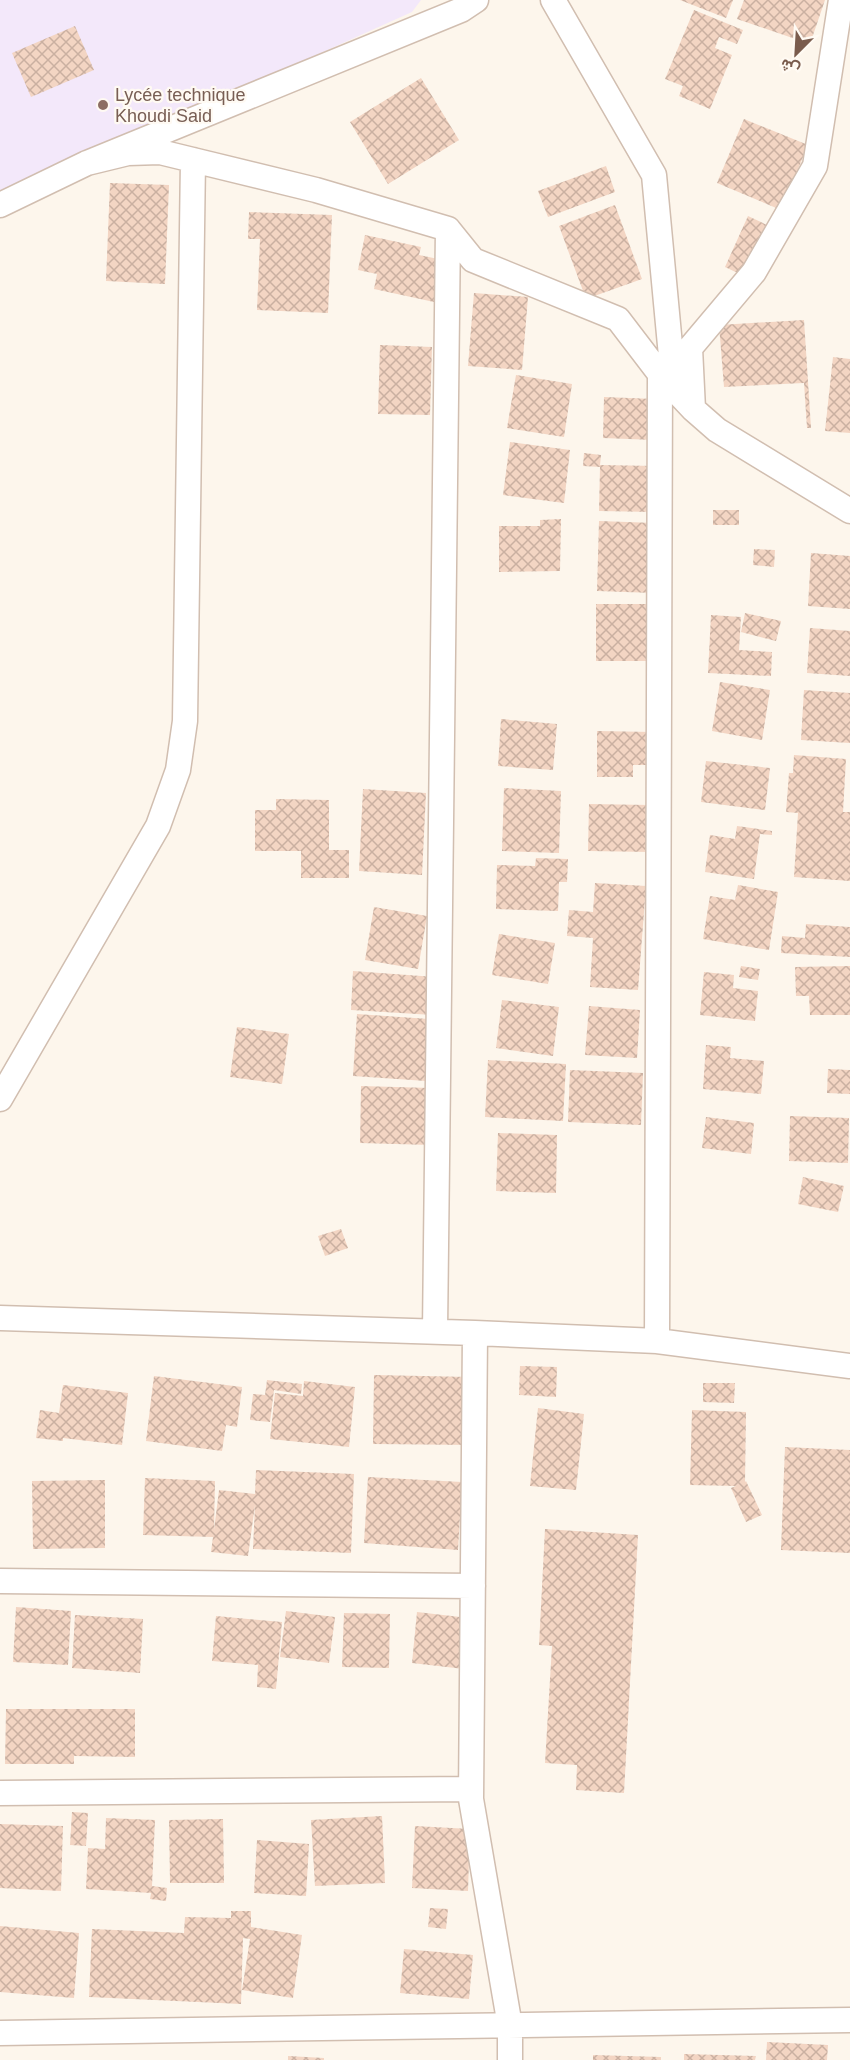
<svg xmlns="http://www.w3.org/2000/svg" width="850" height="2060" font-family="Arial,Vazirmatn,sans-serif">
	<defs>
		<pattern id="building-cross-hatch" width="8" height="8" patternUnits="userSpaceOnUse" patternTransform="scale(1.5)"><rect width="8" height="8" fill="#f3d5c3"/><path d="M0 0l8 8M0 8l8-8" fill="none" stroke="#cab0a1"/></pattern>
	</defs>
	<rect width="100%" height="100%" fill="#fdf6ec"/>
	<path fill="#f3e8fa" d="M0,0h421l-9,12 -412,185z"/>
	<path fill="url(#building-cross-hatch)" d="M680,0h53l-7,18z
		M744,0h81l-15,44 -73,-25z
		M694,10l49,20 -6,14 -18,-7 -4,11 17,7 -22,54 -31,-13 4,-10 -18,-7z
		M75,26l19,44 -63,27 -19,-44z
		M421,78l38,62 -71,44 -38,-62z
		M744,119l64,26 -27,65 -64,-27z
		M606,166l9,26 -67,25 -10,-26z
		M110,183l59,2 -4,99 -59,-3z
		M615,205l27,74 -56,20 -27,-73z
		M249,212l83,3 -4,98 -71,-3 3,-71h-12z
		M748,216l19,9 -23,51 -19,-9z
		M365,235l56,12 -2,8 24,5 -9,42 -60,-13 3,-15 -19,-4z
		M474,293l54,4 -6,73 -54,-4z
		M804,320l7,108h-4l-3,-45 -80,4 -5,-62z
		M380,345l52,2 -2,68 -52,-1z
		M833,357l17,2v74l-25,-2z
		M516,375l56,9 -8,53 -57,-9z
		M604,397l51,2 -1,41 -51,-2z
		M510,442l60,8 -6,53 -61,-8z
		M584,453l17,2 -1,10 56,1 -2,46 -55,-1 1,-44 -17,-1z
		M713,510h26v15h-26z
		M561,519l-1,52 -61,1v-46h41v-6z
		M599,521l56,2 -2,70 -56,-2z
		M754,549l21,1 -1,17 -21,-2z
		M811,553l39,3v53l-42,-3z
		M596,604h50v57h-50z
		M745,613l36,8 -5,20 -35,-9z
		M711,615l30,2 -2,33 33,2 -1,24 -63,-3z
		M810,628l40,3v45l-43,-3z
		M720,682l50,8 -8,50 -50,-9z
		M804,690l46,3v50l-49,-3z
		M501,719l56,5 -4,46 -55,-4z
		M597,731l56,1v33h-20v12h-36z
		M794,755l52,4 -3,53h7v69l-56,-4 4,-64 -12,-1 3,-39h4z
		M706,761l64,7 -5,42 -64,-8z
		M504,788l57,3 -2,62 -57,-2z
		M363,789l63,4 -4,82 -63,-4z
		M276,799l53,1v50h20v28h-48v-27h-46v-41h21z
		M589,804l62,1 -1,47 -62,-1z
		M737,826l35,5v4l-12,-1 -6,45 -49,-7 5,-37 25,4z
		M536,858l32,1 -1,23h-8l-1,29 -62,-2 1,-44 38,1z
		M595,883l51,3 -8,104 -48,-3 3,-49 -26,-2 2,-26 24,2z
		M738,885l40,7 -9,58 -66,-11 7,-43 25,4z
		M374,907l53,9 -9,53 -53,-9z
		M806,924l44,3v30l-69,-4 1,-17 23,2z
		M499,934l56,9 -7,41 -56,-9z
		M741,966l19,3 -2,11 -19,-3z
		M850,966v49h-40l-1,-19h-13l-1,-29z
		M353,971l82,6 -2,38 -82,-5z
		M704,972l30,3 -1,13 25,3 -3,30 -55,-6z
		M502,1000l57,7 -6,49 -57,-8z
		M589,1006l51,4 -3,48 -52,-3z
		M357,1014l72,5 -3,62 -73,-5z
		M237,1027l52,7 -7,50 -52,-7z
		M706,1045l25,2 -1,11 34,3 -3,33 -58,-5z
		M488,1060l78,4 -3,57 -78,-4z
		M828,1069l22,1v24l-23,-1z
		M570,1070l73,3 -2,52 -73,-3z
		M361,1086l70,2 -1,57 -70,-2z
		M790,1116l59,2 -1,45 -59,-2z
		M706,1117l48,6 -3,31 -49,-6z
		M498,1133l59,2 -1,58 -60,-2z
		M803,1177l41,9 -6,26 -40,-8z
		M341,1229l7,19 -23,8 -7,-20z
		M520,1366l37,1 -1,30 -37,-2z
		M374,1375l97,2 -1,68 -97,-1z
		M154,1376l88,11 -5,40 -11,-2 -4,26 -76,-10z
		M267,1380l35,4 -1,10 -27,-4 -4,32 -20,-2 3,-26 12,1z
		M304,1381l51,6 -6,60 -79,-8 5,-46 28,3z
		M703,1383h32l-1,20 -31,-1z
		M63,1385l65,8 -6,52 -59,-7v3l-27,-3 4,-28 19,3z
		M538,1408l46,6 -8,76 -46,-4z
		M692,1410l54,2 -1,70 1,-1 16,34 -16,7 -15,-34 5,-2 -46,-1z
		M785,1447l65,3v103l-69,-3z
		M256,1470l98,4 -3,79 -98,-4 2,-44 -7,51 -37,-4 2,-15 -70,-2 2,-57 70,3 -1,49 5,-40 36,4z
		M368,1477l94,5 -4,68 -94,-7z
		M105,1480v68l-72,1 -1,-68z
		M545,1529l93,6 -14,258 -48,-3 1,-25 -32,-2 7,-117 -13,-1z
		M16,1607l55,4 -3,54 -55,-3z
		M286,1611l49,6 -6,46 -49,-6z
		M417,1612l52,6 -5,51 -52,-6z
		M344,1613l46,1 -1,54 -47,-1z
		M75,1615l68,4 -3,54 -68,-5z
		M216,1616l66,6 -6,67 -19,-2 1,-22 -46,-4z
		M6,1709h129v48l-61,-1v8h-69z
		M72,1812l16,1 -2,33 -16,-1z
		M382,1816l3,67 -70,3 -4,-66z
		M106,1818l49,2 -3,66 15,2 -1,13 -16,-2 1,-6 -65,-4 2,-41 17,1z
		M223,1819l1,64h-54l-1,-63z
		M0,1824l63,2 -2,65 -61,-3z
		M415,1826l55,3 -2,62 -56,-3z
		M257,1840l52,4 -3,52 -52,-3z
		M430,1908l18,1 -2,20 -18,-2z
		M231,1911h20v16l51,8 -9,63 -51,-8 8,-51 -7,-1 -2,66 -152,-7 3,-68 92,4 1,-16 46,1z
		M0,1926l79,7 -5,65 -74,-6z
		M404,1949l69,6 -4,44 -69,-6z
		M767,2042l61,3 -1,15h-61z
		M684,2054l72,2 -1,4h-71z
		M593,2055l68,2v3h-68z
		M288,2056l36,2v2h-36z"/>
	<g fill="none" stroke-linecap="round" stroke-linejoin="round">
		<g stroke="#d1beb0" stroke-width="27">
			<path id="minor" d="M553,0l101,175 20,213
				M87,163l41,-10 32,-1 156,38 132,39 25,31 145,59 42,55 33,35 24,21 133,81
				M0,205l87,-42 374,-153 15,-10
				M693,409l-3,-61 64,-76 61,-106 26,-166
				M0,1099l158,-273 20,-56 7,-49 8,-561
				M0,1318l475,15 182,8 193,25
				M435,1331l13,-1102
				M475,1333l-4,466 39,227v34
				M657,1341l3,-967
				M0,1581l473,5
				M0,1793l471,-4
				M0,2033l850,-13"/>
		</g>
		<use href="#minor" stroke="#fff" stroke-width="24"/>
	</g>
	<circle fill="#8d6e63" stroke="#fffaf3" stroke-width="2" cx="103" cy="105" r="6"/>
	<g text-anchor="middle" stroke-width="4.5" stroke-linejoin="round" paint-order="stroke">
		<g font-size="18" fill="#785e54" stroke="#fffaf3" text-anchor="start">
			<text x="115" y="101">Lycée technique<tspan x="115" dy="21">Khoudi Said</tspan></text>
		</g>
	</g>
	<g transform="translate(796 54) rotate(204)" stroke="#fffaf3" stroke-width="4.5" paint-order="stroke">
	<path d="M0-4.5L10 22L0 15L-10 22Z" fill="#7a5c4d"/>
	<text y="-9" font-size="16" font-weight="bold" text-anchor="middle" fill="#7a5c4d">ش</text>
	</g>
</svg>
